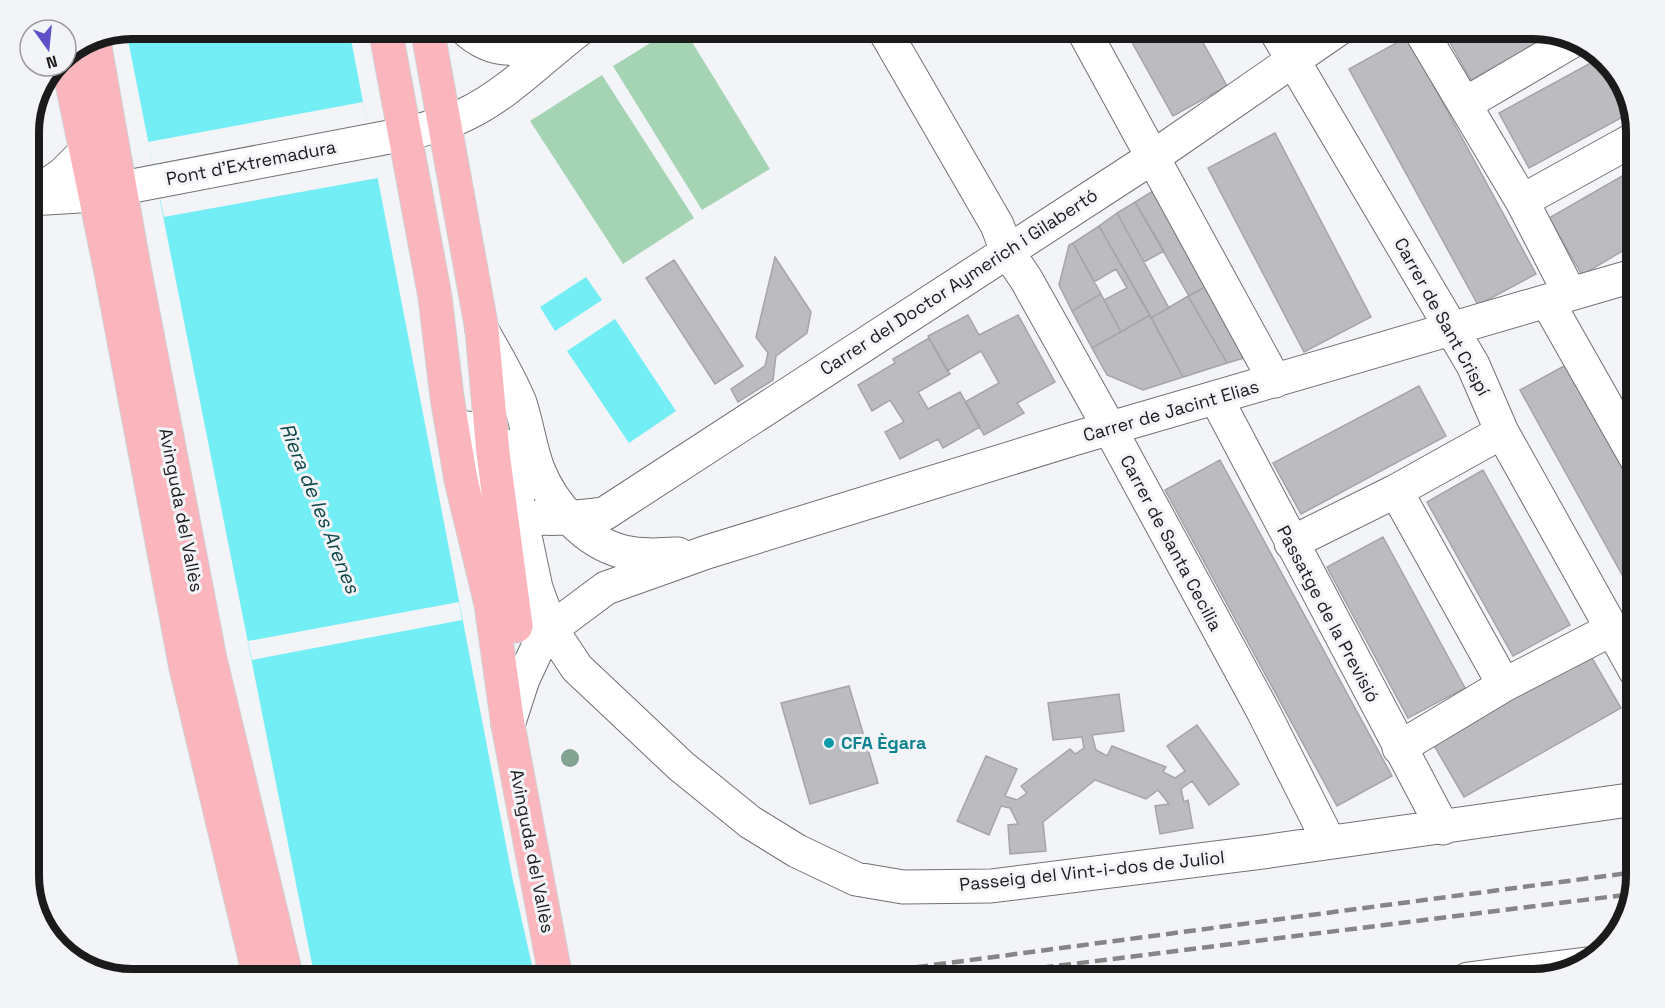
<svg xmlns="http://www.w3.org/2000/svg" width="1665" height="1008" font-family="'Space Grotesk',sans-serif">
	<rect width="100%" height="100%" fill="#f3f4f7"/>
	<path fill="#a4d4b4" d="M673,29h11l86,140 -68,41 -89,-144z
		M602,75l92,143 -71,46 -93,-143z"/>
	<path fill="#72eef4" d="M132,28l217,1 163,847 23,103h-220l-189,-949z
		M586,277l16,23 -47,31 -15,-24z
		M615,319l61,92 -47,32 -62,-92z"/>
	<path fill="#f3f4f7" d="M363,102l15,76 -214,39 -16,-75z
		M459,602l3,18 -210,40 -4,-19z"/>
	<path fill="#bcbcc0" stroke="#a4a5a8" stroke-width="1.5" d="M1124,28h71l32,58 -54,30z
		M1442,28h91l19,6 -81,46z
		M1407,37l129,237 -58,31 -129,-236z
		M1600,58l22,22 10,32 -103,56 -30,-55z
		M1275,133l96,184 -67,35 -96,-184z
		M1636,168v75l-54,32 -33,-57z
		M1153,191l54,95 -18,10 -54,-94z
		M1135,202l29,49 -20,11 -27,-49z
		M1117,213l52,95 -18,10 -52,-92z
		M1099,226l51,89 -29,17 -17,-32 23,-12 -11,-19 -22,13 -21,-39z
		M1073,243l28,51 -29,17 -13,-26 10,-40z
		M775,257l36,55 -4,21 -31,23 -3,24 -35,22 -7,-13 34,-23 3,-13 -12,-16z
		M674,260l69,106 -28,18 -69,-106z
		M1207,286l40,71 -20,6 -39,-67z
		M1101,294l20,38 -29,16 -20,-37z
		M1188,296l39,67 -44,14 -32,-59z
		M968,315l11,20 39,-20 37,67 -38,21 7,10 -40,22 -19,-33 34,-19 -18,-32 -34,20 -19,-35z
		M1150,315l33,62 -40,13 -36,-15 -15,-27z
		M929,338l21,36 -32,18 10,17 32,-17 20,35 -37,21 -5,-9 -38,20 -15,-27 19,-10 -14,-22 -18,11 -14,-26 37,-22 -2,-4z
		M1575,360l61,112v128l-116,-210z
		M1419,386l27,50 -145,78 -28,-51z
		M1220,460l172,316 -55,30 -172,-316z
		M1483,470l87,155 -57,31 -86,-154z
		M1383,537l82,151 -57,30 -81,-151z
		M1589,653l32,55 -157,89 -32,-55z
		M849,686l29,97 -68,21 -29,-101z
		M1119,694l5,37 -32,4 4,15 11,6 5,-10 54,21 -3,5 12,6 10,-7 -18,-25 30,-21 42,59 -30,21 -17,-24 -11,8 3,13 4,-2 5,28 -33,6 -5,-28 14,-2 -11,-14 -12,9 -51,-19 -52,42 3,29 -36,3 -2,-29 10,-1 -8,-16 -9,-2 -12,29 -32,-14 29,-65 31,13 -12,27 12,4 10,-7 -6,-7 49,-37 5,5 9,-6 -2,-11 -29,3 -5,-37z"/>
	<g fill="none" stroke-linecap="round" stroke-linejoin="round">
		<g stroke="#707173" stroke-width="35">
			<path id="minor" d="M464,28c32,30 59,21 96,10
				M883,28l114,197 10,26 19,28 84,150 153,282 66,131
				M1082,28l193,353
				M1274,28l199,337 29,67 134,240
				M1419,28l103,173 48,93
				M1465,104l109,-64
				M29,198l34,-24 23,-23
				M29,199l51,-3 325,-62c21,-5 41,-10 61,-20 42,-20 78,-58 115,-86
				M1522,201l114,-63
				M1547,301l89,157
				M482,330c13,24 28,48 38,73 7,21 10,45 18,66 14,35 47,74 86,83 18,4 35,3 54,2
				M1216,398l227,430
				M468,428c3,20 5,43 16,61 23,40 83,29 120,25l549,-357 187,-129
				M506,446l30,142 15,41 26,39 104,98 69,56 47,29 59,28 47,8 88,-1 279,-35 366,-52
				M1396,491l108,194
				M1291,543l105,-52 106,-59
				M508,725l15,-46 14,-30 14,-20 55,-41 101,-36 366,-113 563,-164
				M1399,748l105,-63 108,-56
				M1468,979l118,-15"/>
		</g>
		<g stroke="#d1d1d2" stroke-width="35">
			<path id="major" d="M385,28l50,269 12,100 14,83 30,124 17,121 48,254
				M427,28l55,302 11,123 23,173
				M93,36l41,231 76,392 77,320
				M66,54l45,218 75,396 74,311"/>
		</g>
		<use href="#minor" stroke="#fff" stroke-width="33"/>
		<use href="#major" stroke="#fab5bd" stroke-width="33"/>
		<path stroke="#868688" stroke-width="4.5" stroke-dasharray="12 6" stroke-linecap="butt" d="M827,979l809,-107
			M952,979l680,-85"/>
	</g>
	<circle fill="#82a392" cx="570" cy="758" r="9"/>
	<circle fill="#0f9aa8" stroke="#f3f4f7" stroke-width="2" cx="829" cy="743" r="6"/>
	<g text-anchor="middle" stroke-width="6" stroke-linejoin="round" paint-order="stroke">
		<g font-size="18" fill="#1b1b1c" stroke="#f3f4f7">
			<text transform="translate(251 163) rotate(-11)" y="6">Pont d'Extremadura</text>
			<text transform="translate(959 282) rotate(-33)" y="6">Carrer del Doctor Aymerich i Gilabertó</text>
			<text transform="translate(1442 317) rotate(61)" y="6">Carrer de Sant Crispí</text>
			<text transform="translate(1171 411) rotate(-16)" y="6">Carrer de Jacint Elias</text>
			<text transform="translate(181 510) rotate(79)" y="6">Avinguda del Vallès</text>
			<text transform="translate(1171 543) rotate(62)" y="6">Carrer de Santa Cecilia</text>
			<text transform="translate(1328 614) rotate(62)" y="6">Passatge de la Previsió</text>
			<text transform="translate(532 851) rotate(79)" y="6">Avinguda del Vallès</text>
			<text transform="translate(1092 871) rotate(-6)" y="6">Passeig del Vint-i-dos de Juliol</text>
		</g>
		<g font-size="18" font-weight="bold" fill="#0d838f" stroke="#f3f4f7" text-anchor="start">
			<text x="841" y="749">CFA Ègara</text>
		</g>
		<g font-size="20" font-style="italic" fill="#0f484b" stroke="#f3f4f7">
			<text transform="translate(320 508) rotate(68)" y="7">Riera de les Arenes</text>
		</g>
	</g>
	<path d="M0 0H1665V1008H0ZM132 39H1533A93 93 0 0 1 1626 132V876A93 93 0 0 1 1533 969H132A93 93 0 0 1 39 876V132A93 93 0 0 1 132 39Z" fill="#f3f4f7" fill-rule="evenodd"/>
	<path fill="none" stroke="#1b1b1c" stroke-width="8" d="M132 39H1533A93 93 0 0 1 1626 132V876A93 93 0 0 1 1533 969H132A93 93 0 0 1 39 876V132A93 93 0 0 1 132 39Z"/>
	<g transform="translate(48 48) rotate(165)"><circle r="28" fill="#f3f4f7" stroke="#9d9d9f" stroke-width="1.5"/>
	<path d="M0-4.5L10 22L0 15L-10 22Z" fill="#6151c9"/>
	<text y="-9" font-size="16" font-weight="bold" text-anchor="middle" fill="#1b1b1c">N</text>
	</g>
</svg>
